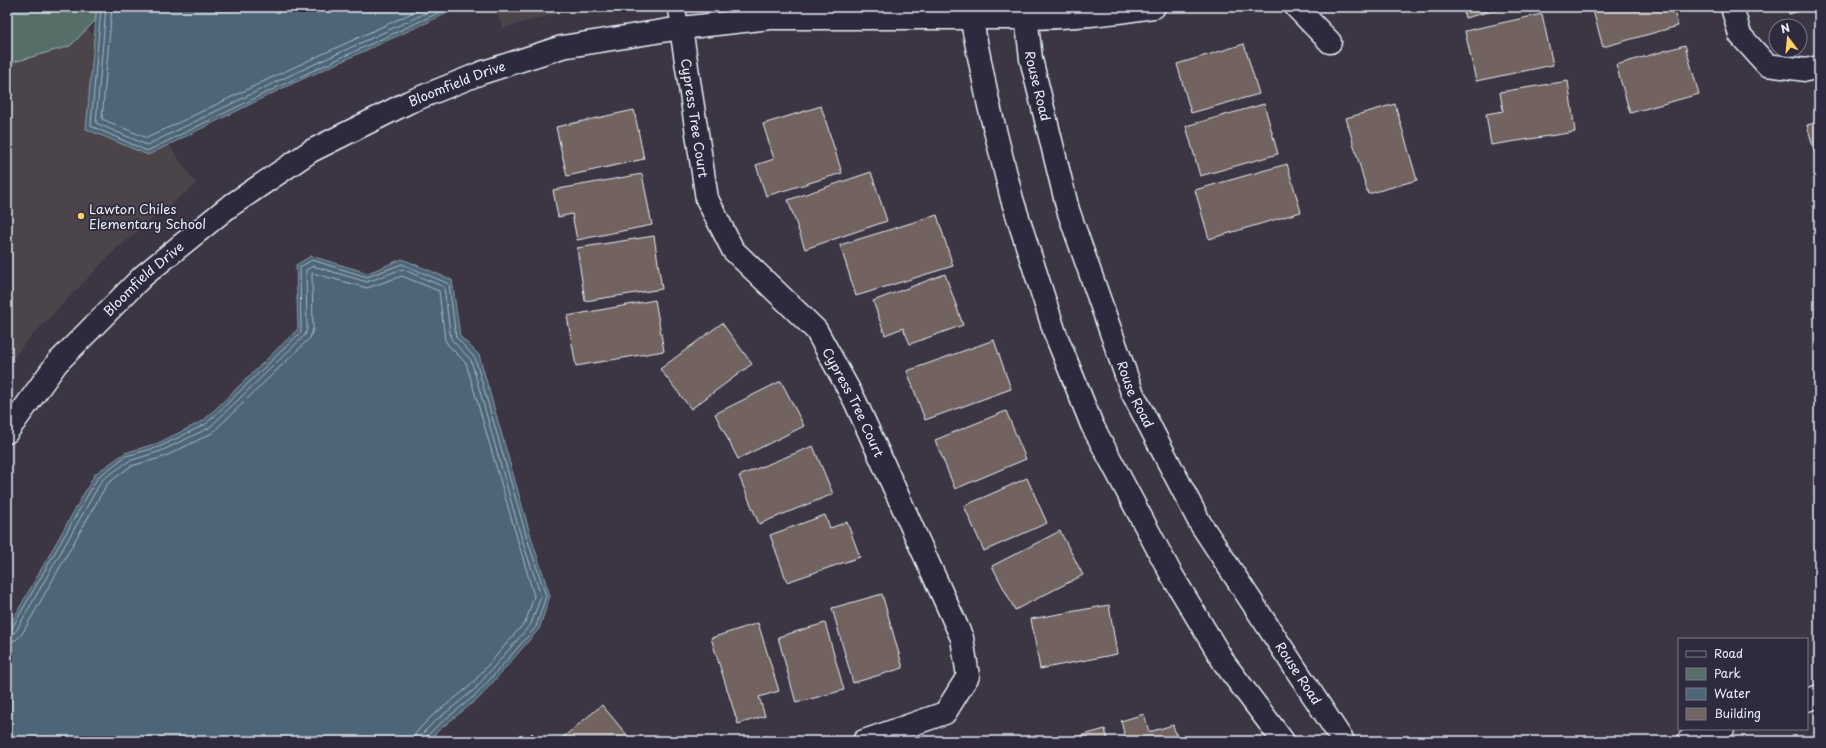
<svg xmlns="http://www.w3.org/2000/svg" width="1826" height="748" font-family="'Playpen Sans',sans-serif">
	<rect width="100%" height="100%" fill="#3c3644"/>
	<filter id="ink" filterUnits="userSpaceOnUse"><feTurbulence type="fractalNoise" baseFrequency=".025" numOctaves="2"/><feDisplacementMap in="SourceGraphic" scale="8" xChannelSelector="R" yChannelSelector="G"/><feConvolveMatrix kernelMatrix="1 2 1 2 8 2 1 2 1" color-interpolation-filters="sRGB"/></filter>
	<g filter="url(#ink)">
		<path fill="#4c444c" d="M7,7h67l122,177 -80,65 -92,95 -17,23z
			M495,7h86l-78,21z"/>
		<path fill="#566d68" stroke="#9fafb0" d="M7,7h90l-2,14 -25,25 -63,18z"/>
		<path fill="#4d6576" stroke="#8b9daa" d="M97,7h364l-178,81 -135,67 -62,-26z
			M311,256l57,17 34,-14 50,21 8,56 19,19 52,182 19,59 -11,33 -59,68 -40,32 -12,12h-421v-111l88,-156 30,-21 33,-10 45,-22 95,-92 -2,-64z"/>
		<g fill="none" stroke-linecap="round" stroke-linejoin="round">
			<path stroke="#aab9c4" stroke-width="1" d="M101,7l-10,119 56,25 135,-66 169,-78
				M106,7l-10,116 51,22 133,-65 159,-73
				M112,7l-10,112 45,19 130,-63 148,-68
				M7,631l5,-3 86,-151 28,-21 33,-9 47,-23 95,-92 -1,-65 12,-7 55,17 35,-13 47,20 7,53 19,21 52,180 19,58 -10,31 -59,67 -40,32 -11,11 -1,4
				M7,636l5,-1 4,-4 86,-151 27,-19 32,-10 48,-23 96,-93 2,-6 -1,-59 7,-4 54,16 35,-13 42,18 7,52 20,21 51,180 19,56 -10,28 -57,66 -40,32 -12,12 -2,7
				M7,642l9,-2 6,-6 85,-150 24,-18 33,-9 48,-24 98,-95 3,-9 -1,-56 55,15 35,-12 37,15 6,49 4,6 17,17 68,233 -8,25 -56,65 -39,31 -12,12 -4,6 -1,6"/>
		</g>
		<path fill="#726460" stroke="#e8f1f8" d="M1463,7h44l-42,11z
			M1592,7h81l5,19 -75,21z
			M1787,7h27l-25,7z
			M1542,14l11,51 -77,16 -11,-50z
			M1244,44l15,50 -68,19 -14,-49z
			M1685,45l14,49 -69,19 -14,-48z
			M1568,81l7,51 -84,13 -5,-31 17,-3 -3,-19z
			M1264,104l14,50 -78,22 -14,-50z
			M1395,104l22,76 -49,14 -22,-76z
			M821,106l21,67 -76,23 -10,-31 18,-6 -11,-35z
			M634,110l10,49 -77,17 -11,-49z
			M1819,122v47l-12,-44z
			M1287,164l14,48 -92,27 -14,-49z
			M871,172l16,49 -82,28 -17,-49z
			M642,174l10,51 -75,15 -5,-26 -14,3 -5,-27z
			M937,215l16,51 -97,30 -16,-51z
			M654,236l8,53 -77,12 -8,-53z
			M945,274l18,51 -53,19 -7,-16 -18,7 -12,-34z
			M655,300l9,51 -88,15 -9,-50z
			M722,323l30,41 -61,45 -31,-40z
			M994,340l17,49 -86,31 -18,-49z
			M781,381l23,45 -66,33 -23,-45z
			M1006,411l20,48 -71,30 -20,-49z
			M813,446l20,48 -74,30 -20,-48z
			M1027,478l20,45 -63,28 -20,-45z
			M825,515l5,13 17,-6 13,35 -73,25 -17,-47z
			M1060,531l23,44 -68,35 -23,-44z
			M882,594l21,74 -50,15 -21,-75z
			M1109,605l8,49 -77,15 -9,-50z
			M758,623l21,68 -20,6 6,19 -27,8 -27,-86z
			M825,623l19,67 -48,13 -18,-66z
			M602,705l30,36h-69l-2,-2z
			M1144,714l5,18 24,-7 5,16h-52l-5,-20z
			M1105,729l3,12h-46z
			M532,733l8,8h-16z"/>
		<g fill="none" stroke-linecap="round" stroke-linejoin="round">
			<g stroke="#e8f1f8" stroke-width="19">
				<path id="lane" d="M676,7l5,21"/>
			</g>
			<g stroke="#e8f1f8" stroke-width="25">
				<g id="street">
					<path d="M1296,7l34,35"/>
					<path d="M1732,7l8,28 27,30 39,5 13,-3"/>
					<path d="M1026,18c43,0 86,-4 128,-11"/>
					<path id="s1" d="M681,28l26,171 26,51 83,80 39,71 107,237 6,38 -23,37 -81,28"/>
				</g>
			</g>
			<g stroke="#e8f1f8" stroke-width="25">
				<g id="secondary">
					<path d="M969,7l20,99 23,93 43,134 37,92 78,147 55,92 58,77"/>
					<path id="s2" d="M1025,7l6,52 37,151 64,182 68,131 143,218"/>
					<path id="s3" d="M7,432l50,-69 86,-87 84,-68 84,-57 98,-49 72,-29 81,-26 119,-19 90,-10h255"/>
				</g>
			</g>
			<g stroke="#e8f1f8" stroke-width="25">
				<path id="highway" d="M1807,700l12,-4
					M1688,741l35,-12"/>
			</g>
			<use href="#lane" stroke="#2f2a3d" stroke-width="16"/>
			<use href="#street" stroke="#2f2a3d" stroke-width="22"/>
			<use href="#secondary" stroke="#2f2a3d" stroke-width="22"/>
			<use href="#highway" stroke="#2f2a3d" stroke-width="22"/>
		</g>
	</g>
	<circle fill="#ffd166" stroke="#2f2a3d" stroke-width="1.5" cx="81" cy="216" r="4"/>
	<g text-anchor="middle" stroke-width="3.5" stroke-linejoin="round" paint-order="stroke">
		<g font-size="13" fill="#e8f1f8" stroke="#2f2a3d">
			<text dy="5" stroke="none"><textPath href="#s3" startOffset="578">Bloomfield Drive</textPath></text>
			<text dy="5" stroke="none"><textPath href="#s2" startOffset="80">Rouse Road</textPath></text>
			<text dy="5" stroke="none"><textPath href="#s1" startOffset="91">Cypress Tree Court</textPath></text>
			<text dy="5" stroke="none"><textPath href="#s3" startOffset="206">Bloomfield Drive</textPath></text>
			<text dy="5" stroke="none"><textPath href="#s2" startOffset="404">Rouse Road</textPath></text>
			<text dy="5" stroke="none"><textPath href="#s1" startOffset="427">Cypress Tree Court</textPath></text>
			<text dy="5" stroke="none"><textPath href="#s2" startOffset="728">Rouse Road</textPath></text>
		</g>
		<g font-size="13" fill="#e8f1f8" stroke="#2f2a3d" text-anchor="start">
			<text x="89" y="214">Lawton Chiles<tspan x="89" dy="15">Elementary School</tspan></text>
		</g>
	</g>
	<rect width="1826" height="748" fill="none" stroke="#2f2a3d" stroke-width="24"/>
	<rect x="12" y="12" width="1802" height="724" fill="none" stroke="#e8f1f8" stroke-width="1.5" filter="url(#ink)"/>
	<rect x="1678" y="638" width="130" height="92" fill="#2f2a3d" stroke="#797a88"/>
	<rect x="1686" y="651" width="20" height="6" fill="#2f2a3d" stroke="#797a88"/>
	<text x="1714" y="658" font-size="12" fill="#e8f1f8">Road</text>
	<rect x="1686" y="668" width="20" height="12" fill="#566d68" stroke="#797a88"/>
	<text x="1714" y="678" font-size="12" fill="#e8f1f8">Park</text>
	<rect x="1686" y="688" width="20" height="12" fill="#4d6576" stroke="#797a88"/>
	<text x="1714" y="698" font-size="12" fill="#e8f1f8">Water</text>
	<rect x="1686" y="708" width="20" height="12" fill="#726460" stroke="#797a88"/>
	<text x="1714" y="718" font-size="12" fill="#e8f1f8">Building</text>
	<g transform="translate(1788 38) rotate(344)"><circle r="19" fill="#2f2a3d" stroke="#797a88"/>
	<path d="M0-3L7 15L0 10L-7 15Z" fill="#ffd166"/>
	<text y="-6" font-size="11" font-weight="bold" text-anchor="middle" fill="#e8f1f8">N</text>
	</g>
</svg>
